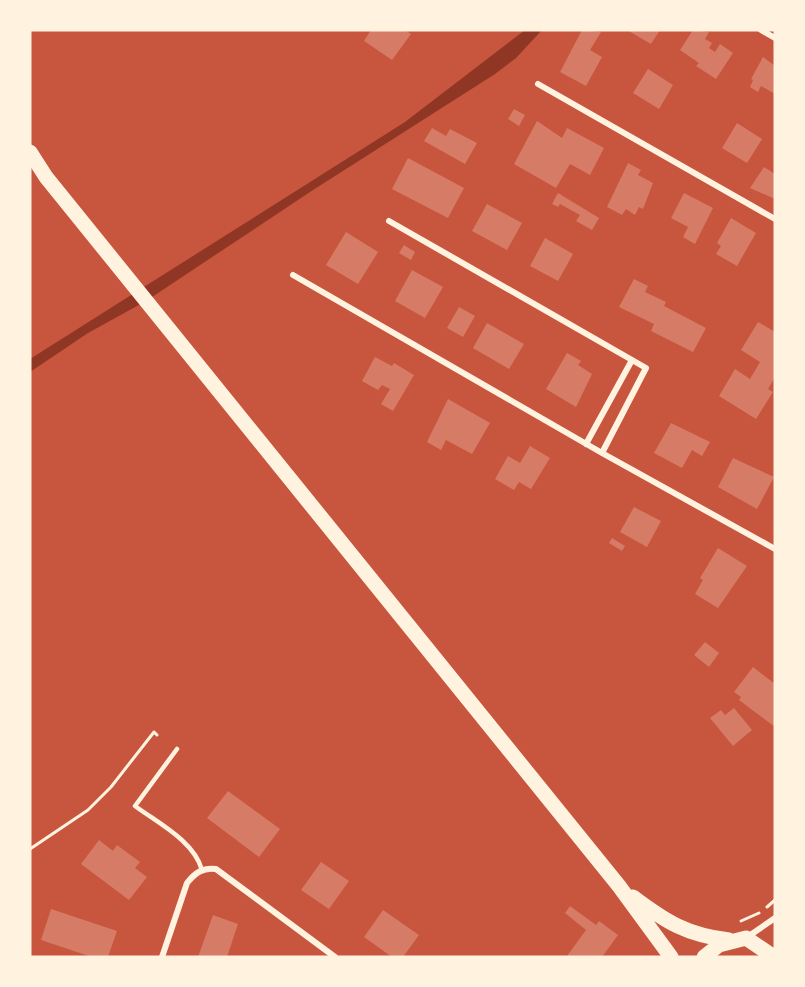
<svg xmlns="http://www.w3.org/2000/svg" width="805" height="987" font-family="Lato,sans-serif">
	<rect width="100%" height="100%" fill="#c8553d"/>
	<path fill="#8f3625" d="M525,30h17l-26,28 -21,16 -182,116 -167,111 -58,32 -58,39v-13l375,-237z"/>
	<path fill="#d67c66" d="M371,30h34l6,4 -19,26 -28,-19z
		M582,30l19,2 -11,18 12,7 -16,29 -26,-14z
		M627,30h33l-9,14z
		M693,30l16,2 -4,7 7,4 -3,5 6,4 5,-8 13,9 -17,26 -20,-13 3,-3 -19,-13z
		M763,57l12,9v28l-14,-8 -3,6 -8,-5 3,-7 -2,-1z
		M648,69l25,16 -14,24 -26,-16z
		M514,109l11,6 -6,11 -11,-7z
		M537,121l25,17 5,-10 37,20 -14,27 -20,-11 -14,24 -42,-24z
		M737,123l25,16 -15,24 -25,-15z
		M432,128l14,8 4,-7 27,14 -12,21 -41,-23z
		M408,158l56,30 -16,30 -56,-29z
		M628,163l13,7 -3,5 15,8 -10,26 -4,-2 -4,8 -9,-6 -4,6 -15,-8z
		M764,167l11,7v25l-25,-11z
		M558,193l41,25 -7,12 -16,-9 4,-6 -20,-11 -2,3 -6,-3z
		M684,193l29,15 -18,36 -12,-7 5,-10 -17,-9z
		M487,204l35,19 -15,27 -35,-19z
		M731,218l25,15 -19,33 -21,-12 5,-8 -4,-3z
		M346,232l32,20 -20,32 -32,-19z
		M545,238l28,16 -15,27 -28,-15z
		M404,245l11,7 -4,8 -12,-7z
		M412,270l31,17 -18,31 -30,-17z
		M634,279l14,7 -3,6 21,10 -2,4 42,22 -13,24 -42,-21 3,-7 -35,-17z
		M459,307l16,9 -12,21 -16,-9z
		M758,322l17,10v45l-7,12 5,3 -17,27 -37,-23 16,-27 15,10 10,-17 -19,-12z
		M487,323l37,21 -15,25 -36,-21z
		M567,353l14,8 -3,4 14,9 -16,33 -30,-18z
		M375,357l17,9 2,-3 20,12 -21,36 -12,-7 9,-15 -8,-4 -4,5 -16,-9z
		M448,399l42,24 -18,31 -26,-14 -5,10 -14,-8z
		M671,423l39,19 -8,14 -10,-6 -10,18 -28,-15z
		M530,446l20,12 -19,31 -12,-7 -5,8 -19,-11 13,-23 12,7z
		M733,458l41,19 -17,32 -39,-22z
		M634,507l27,14 -14,26 -27,-15z
		M612,538l13,8 -3,5 -13,-8z
		M718,548l29,18 -29,42 -23,-14 8,-14 -3,-2z
		M705,642l14,11 -10,14 -15,-12z
		M753,667l22,17v43l-36,-27 2,-3 -7,-5z
		M734,708l18,22 -19,16 -23,-28 11,-8 4,5z
		M228,791l52,38 -21,28 -52,-39z
		M99,840l14,11 4,-6 23,17 -5,6 12,9 -18,23 -48,-36z
		M321,862l28,19 -20,28 -28,-19z
		M570,906l26,19 3,-4 19,14 -16,22 -35,-1 19,-26 -21,-17z
		M51,909l66,22 -9,26h-16l-51,-17z
		M383,910l36,25 -16,22h-11l-28,-20z
		M213,915l25,9 -11,33h-29z"/>
	<g fill="none" stroke-linecap="round" stroke-linejoin="round">
		<path stroke="#fff3e0" stroke-width="3" d="M30,849l58,-39 23,-23 43,-55 3,3
			M767,907l8,-7
			M741,921l18,-8"/>
		<path stroke="#fff3e0" stroke-width="4.5" d="M177,749l-42,57c23,17 59,35 67,64"/>
		<path stroke="#fff3e0" stroke-width="6" d="M761,30l14,8
			M538,84l237,135
			M389,221l257,147 -44,85
			M293,275l309,178 173,96
			M586,444l46,-84
			M746,938l29,-20
			M162,957l25,-74c8,-10 16,-16 29,-14l119,88"/>
		<path stroke="#fff3e0" stroke-width="15" d="M30,152l16,25 573,709 52,71
			M633,897c33,25 54,38 96,43
			M704,957l15,-12 27,-7 28,19"/>
	</g>
	<rect width="805" height="987" fill="none" stroke="#fff3e0" stroke-width="63"/>
</svg>
